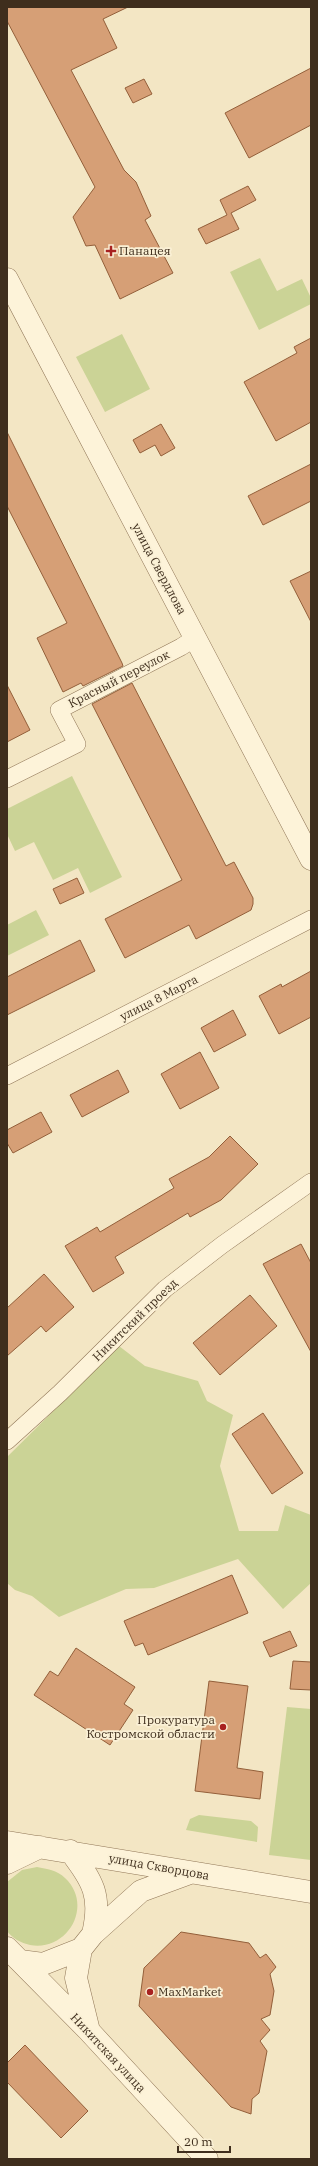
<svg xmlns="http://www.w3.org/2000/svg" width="318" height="2166" font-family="'IBM Plex Serif',serif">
	<rect width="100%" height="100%" fill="#f3e6c4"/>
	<path fill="#cbd396" d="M260,258l17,33 25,-12 9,19v6l-52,26 -29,-58z
		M122,334l28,55 -45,23 -29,-55z
		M72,776l50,101 -32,16 -12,-25 -25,12 -19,-38 -19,9 -8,-17v-25z
		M36,910l13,25 -42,21v-31z
		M119,1346l26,20 53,15 9,20 26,14 -13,51 19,65h39l7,-26 26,10v68l-28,26 -45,-50 -84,29 -28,1 -67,28 -27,-21 -17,-6 -8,-7v-126z
		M287,1707l24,2v151l-42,-5z
		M199,1815l52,6 7,6 -1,15 -71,-12 4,-11z
		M37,1867c10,2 20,3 28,11 29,27 3,74 -35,67 -9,-2 -18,-7 -23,-14v-49l15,-12z"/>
	<path fill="#d69f76" stroke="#935f3a" d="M7,7h121l-25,12 14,29 -46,22 53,100 12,12 15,34 -6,4 28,53 -53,26 -25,-54 -9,1 -13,-29 22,-30 -88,-166z
		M311,68v57l-62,33 -24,-45z
		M144,79l8,15 -19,9 -8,-15z
		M248,186l8,14 -25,13 8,16 -33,15 -8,-15 29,-14 -7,-15z
		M311,338v84l-35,19 -32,-59 53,-29 -3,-6z
		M161,424l14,24 -14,8 -6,-11 -15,8 -7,-13z
		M7,432l115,231 1,3 -40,20 -2,-3 -18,9 -26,-54 30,-15 -60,-117z
		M311,464v37l-48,24 -15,-29z
		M311,571v51l-21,-41z
		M132,683l94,183 8,-4 19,36v6l-2,6 -55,29 -7,-14 -64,33 -20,-39 77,-39 -90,-176z
		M7,685l23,45 -23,12z
		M77,878l7,15 -24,11 -7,-15z
		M80,940l15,31 -88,44v-38z
		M311,971v46l-32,17 -20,-38 22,-12 1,3z
		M233,1010l13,25 -32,17 -13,-24z
		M200,1052l19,36 -39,21 -19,-35z
		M118,1070l11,22 -47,25 -12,-22z
		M41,1112l11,20 -39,21 -6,-10v-13z
		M230,1136l28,28 -37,36 -31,17 -2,-4 -73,44 9,16 -31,19 -28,-46 32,-19 3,5 74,-44 -5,-9 40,-22z
		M301,1244l10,19v89l-48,-88z
		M44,1274l30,33 -28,25 -5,-6 -34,30v-48z
		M250,1295l27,31 -57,49 -27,-32z
		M263,1413l40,60 -31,21 -40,-60z
		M232,1575l16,38 -100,42 -5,-12 -8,3 -11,-25z
		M290,1631l7,15 -27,11 -7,-15z
		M76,1648l59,39 -11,17 9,6 -23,35 -76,-50 16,-24 8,5z
		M293,1661l18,1v28l-21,-1z
		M209,1681l39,5 -11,82 26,4 -3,27 -65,-8z
		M181,1932l68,11 11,15 6,-4 10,13 -6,7 4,17 -4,24 -9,4 9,11 -10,11 7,10 -8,42 -7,6 -1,15 -20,-7 -92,-101 5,-38z
		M25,2045l63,66 -27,27 -54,-56v-19z"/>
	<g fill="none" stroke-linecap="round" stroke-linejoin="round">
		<g stroke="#917758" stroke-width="18">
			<path id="minor" d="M7,779l70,-35 -18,-34 122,-63 14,-9
				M7,1076l304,-157
				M7,1441l53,-48 105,-104 57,-44 89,-63"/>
		</g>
		<g stroke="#917758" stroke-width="23">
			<path id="tertiary" d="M7,279l304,580
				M7,1842l304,50
				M70,1851c23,31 32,44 23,83
				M7,1863l33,-16
				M7,1948l82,83 118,128
				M81,1949l-5,29 13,53
				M20,1961l23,3 38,-15 12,-15 48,-43 49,-18"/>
		</g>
		<use href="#minor" stroke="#fdf3d9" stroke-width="17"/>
		<use href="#tertiary" stroke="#fdf3d9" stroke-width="22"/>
	</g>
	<g fill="#a82120" stroke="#faf0d5" stroke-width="1.5">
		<path d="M109 245h4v4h4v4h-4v4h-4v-4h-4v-4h4z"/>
		<circle cx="223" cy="1727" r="4"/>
		<circle cx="150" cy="1992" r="4"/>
	</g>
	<g text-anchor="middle" stroke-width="3.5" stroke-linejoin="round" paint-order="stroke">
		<g font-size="12" fill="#3f2e1d" stroke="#faf0d5" text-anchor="start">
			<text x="119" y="255">Панацея</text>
			<text x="215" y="1724" text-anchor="end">Прокуратура<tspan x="215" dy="14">Костромской области</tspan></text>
			<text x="158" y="1996">MaxMarket</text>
		</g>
		<g font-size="12" fill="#3f2e1d" stroke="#faf0d5">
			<text transform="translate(159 569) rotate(62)" y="4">улица Свердлова</text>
			<text transform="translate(119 679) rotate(-27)" y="4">Красный переулок</text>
			<text transform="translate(159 998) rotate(-27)" y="4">улица 8 Марта</text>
			<text transform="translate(135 1320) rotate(-44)" y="4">Никитский проезд</text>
			<text transform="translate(159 1867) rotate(10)" y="4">улица Скворцова</text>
			<text transform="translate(108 2053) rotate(47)" y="4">Никитская улица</text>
		</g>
	</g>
	<rect width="318" height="2166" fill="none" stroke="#3f2e1d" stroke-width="16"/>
	<path d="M178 2146v6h52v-6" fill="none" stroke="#3f2e1d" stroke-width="2"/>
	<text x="184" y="2146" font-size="12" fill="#3f2e1d" stroke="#faf0d5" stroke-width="3" paint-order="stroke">20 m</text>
</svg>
